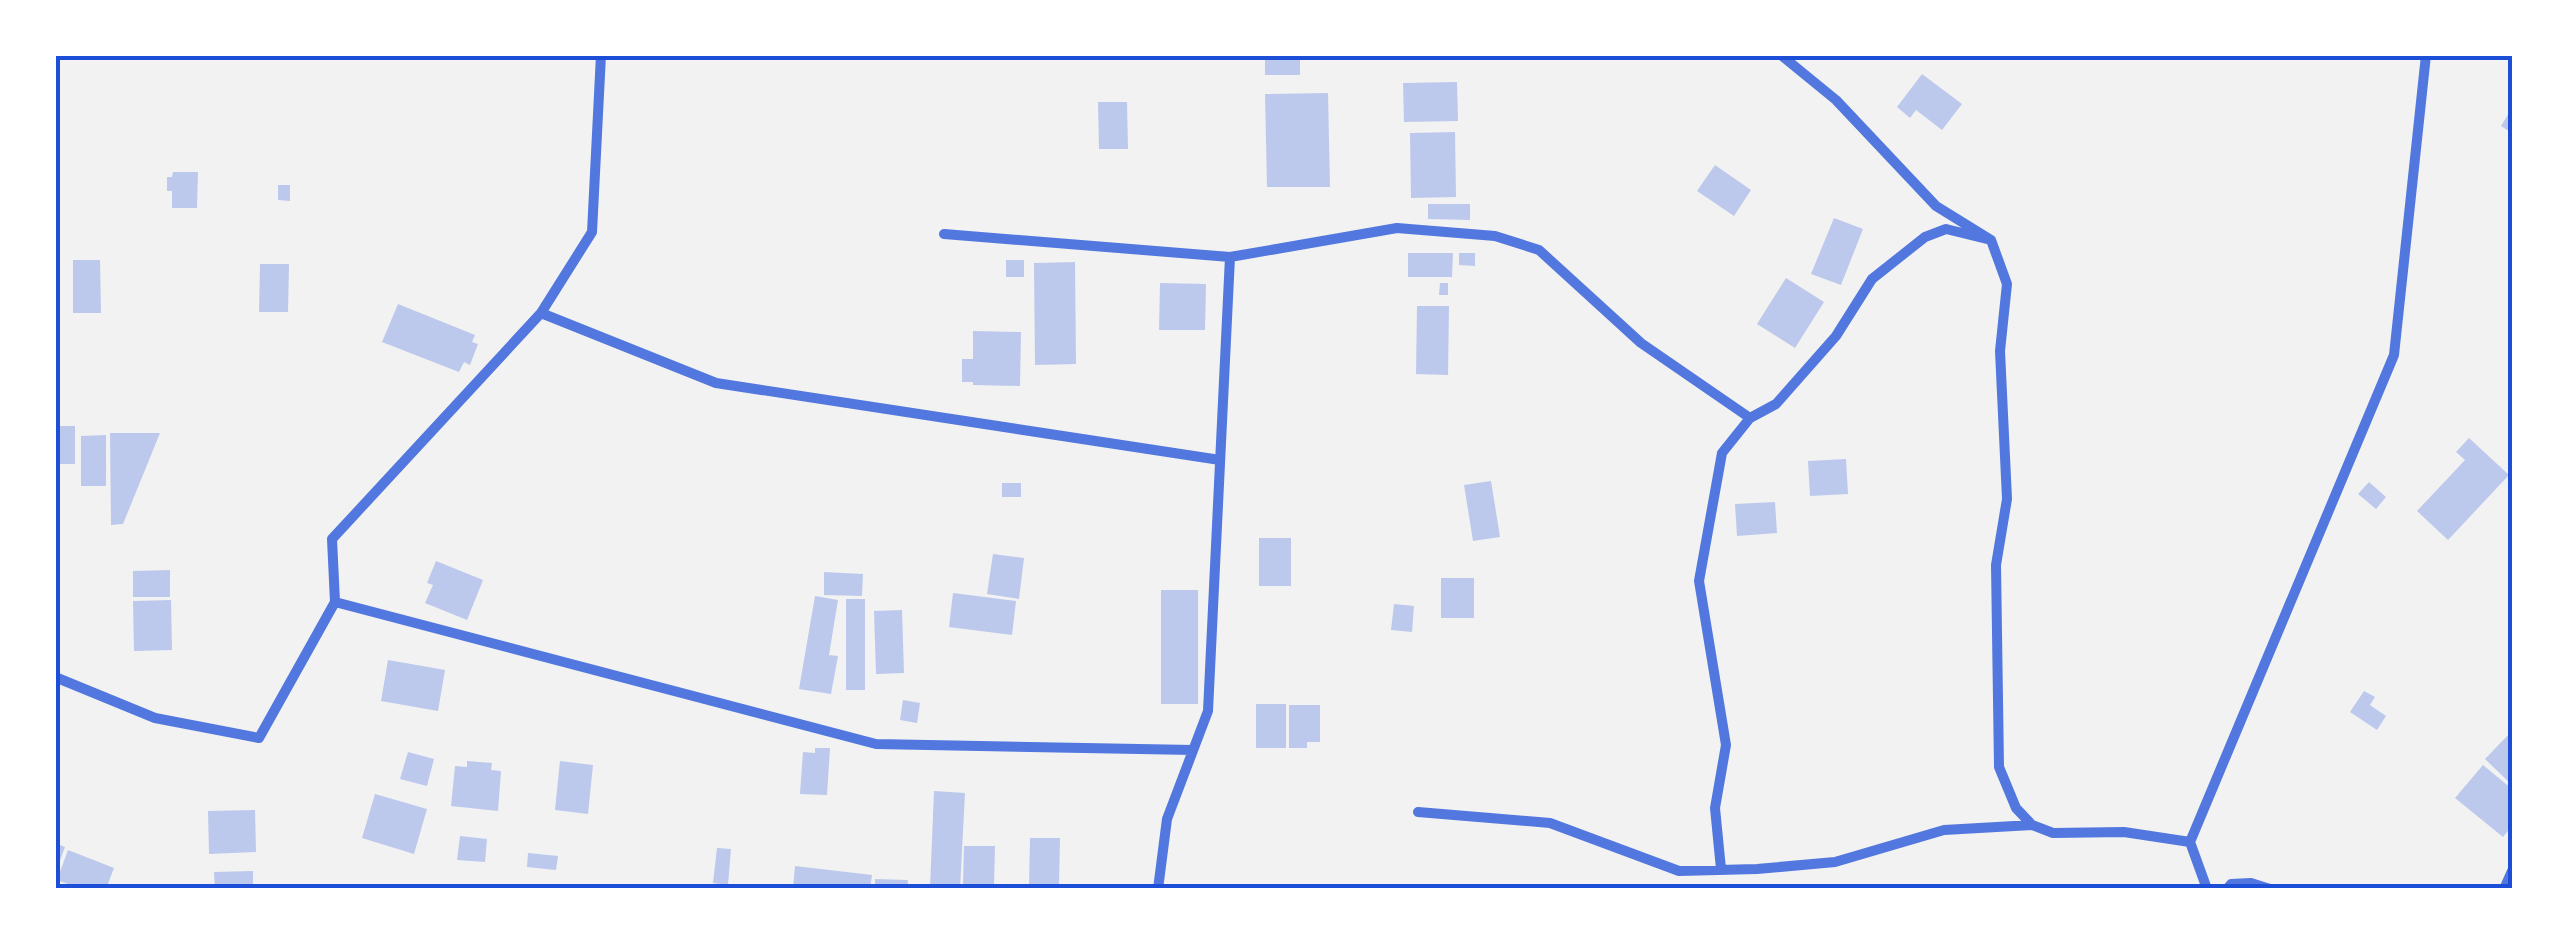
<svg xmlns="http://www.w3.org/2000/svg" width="2567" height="944" font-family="'Space Grotesk',sans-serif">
	<rect width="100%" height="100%" fill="#f2f2f2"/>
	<path fill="#bdc9ec" d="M1265,55h35v20h-35z
		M1922,74l40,30 -20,26 -26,-20 -6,8 -13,-11z
		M1457,82l1,39 -54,1 -1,-39z
		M1328,93l2,94h-63l-2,-93z
		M1098,102h29l1,47h-29z
		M2512,108v25l-11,-7z
		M1455,132l1,65 -45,1 -1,-65z
		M1715,165l36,25 -17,26 -37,-25z
		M173,172h25l-1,36h-25v-17h-5v-14h5z
		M278,185h12v16l-12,-1z
		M1428,204h42v16l-42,-1z
		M1834,218l29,11 -22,56 -30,-11z
		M1408,253h45l-1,24h-44z
		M1459,253h16v13l-16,-1z
		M73,260h27l1,53h-28z
		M1006,260h18v17h-18z
		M1075,262l1,102 -41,1 -1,-102z
		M260,264h29l-1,48h-29z
		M1786,278l38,24 -29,46 -38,-24z
		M1160,283l46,1 -1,46h-46z
		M1440,283h8v12h-9z
		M398,304l77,31 -3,7 6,2 -8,21 -6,-3 -5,10 -77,-30z
		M1417,306h32l-1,69 -32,-1z
		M973,331l48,1 -1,54 -47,-1v-3h-11v-23h11z
		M55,426h20v38h-20z
		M110,433h50l-37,91 -12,1z
		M106,435v51h-25v-50z
		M2469,438l40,37 -61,65 -31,-29 48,-51 -9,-8z
		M1846,459l2,35 -38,2 -2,-35z
		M1491,481l9,56 -27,4 -9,-56z
		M2369,482l17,15 -10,12 -18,-15z
		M1002,483h19v14h-19z
		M1775,502l2,31 -40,3 -2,-32z
		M1259,538h32v48h-32z
		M993,554l31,4 -5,41 -32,-5z
		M436,561l47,19 -16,40 -42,-17 8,-18 -6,-2z
		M170,570v27h-37v-26z
		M824,572l39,2 -1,22 -38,-1z
		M1441,578h33v40h-33z
		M1161,590h37v114h-37z
		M953,593l63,8 -4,34 -63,-8z
		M815,596l23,4 -9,55 9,1 -7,38 -32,-5z
		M846,599h19v91h-19z
		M171,600l1,50 -38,1 -1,-50z
		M1394,604l20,2 -2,26 -21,-2z
		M902,610l2,63 -28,1 -2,-63z
		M388,660l57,10 -7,41 -57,-10z
		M2364,691l11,6 -5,8 16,11 -9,14 -27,-18z
		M903,700l17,3 -3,20 -17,-3z
		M1256,704h30v44h-30z
		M1289,705h31v37h-13v6h-18z
		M2512,731v54l-27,-26z
		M815,748h15l-3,47 -27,-1 3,-42 12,1z
		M408,752l26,7 -7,27 -27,-7z
		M467,761l25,2 -1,7 10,1 -3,40 -47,-5 4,-40 12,1z
		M560,761l33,4 -5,49 -33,-4z
		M2483,765l29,24v37l-9,11 -48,-39z
		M934,791l31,2 -5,96 -30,-1z
		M375,794l52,15 -13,45 -52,-16z
		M255,810l1,42 -47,2 -1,-43z
		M460,836l27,3 -2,23 -28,-2z
		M1030,838h30l-1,48h-30z
		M55,843l10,4 -10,27z
		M964,846h31l-1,39h-31z
		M717,848l14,1 -3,36 -15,-2z
		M68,850l46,18 -8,21h-25l-24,-9z
		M528,853l30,3 -2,14 -29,-3z
		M795,866l77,9 -2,14h-77z
		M253,871v18h-38l-1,-17z
		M875,879l33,1 -1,9h-32z"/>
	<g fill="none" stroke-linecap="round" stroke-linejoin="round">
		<path stroke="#5277de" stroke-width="10" d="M1781,55l55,45 100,106 55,34 16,44 -7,67 7,148 -11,66 3,202 17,41 16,17 21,8 71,-1 66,10
			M944,234l286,23 167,-29 98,8 44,14 102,93 109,75 26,-14 60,-68 36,-57 53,-42 21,-8 45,11
			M541,313l175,70 504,77
			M335,602l541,142 317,6
			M55,677l100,41 104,20 76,-136 -3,-63 209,-226 51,-81 9,-177
			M1418,812l132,11 129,48 78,-2 78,-7 109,-32 88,-5
			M1721,869l-6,-61 11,-63 -27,-164 23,-128 28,-35
			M1158,889l9,-70 41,-108 22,-454
			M2207,889l-17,-47 204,-487 32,-300
			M2227,889l4,-5 20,-1 19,6
			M2504,889l8,-18"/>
	</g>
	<rect width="2567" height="944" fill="none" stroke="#ffffff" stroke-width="115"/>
	<rect x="58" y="58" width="2452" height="828" fill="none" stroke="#1d4ed8" stroke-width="4"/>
</svg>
